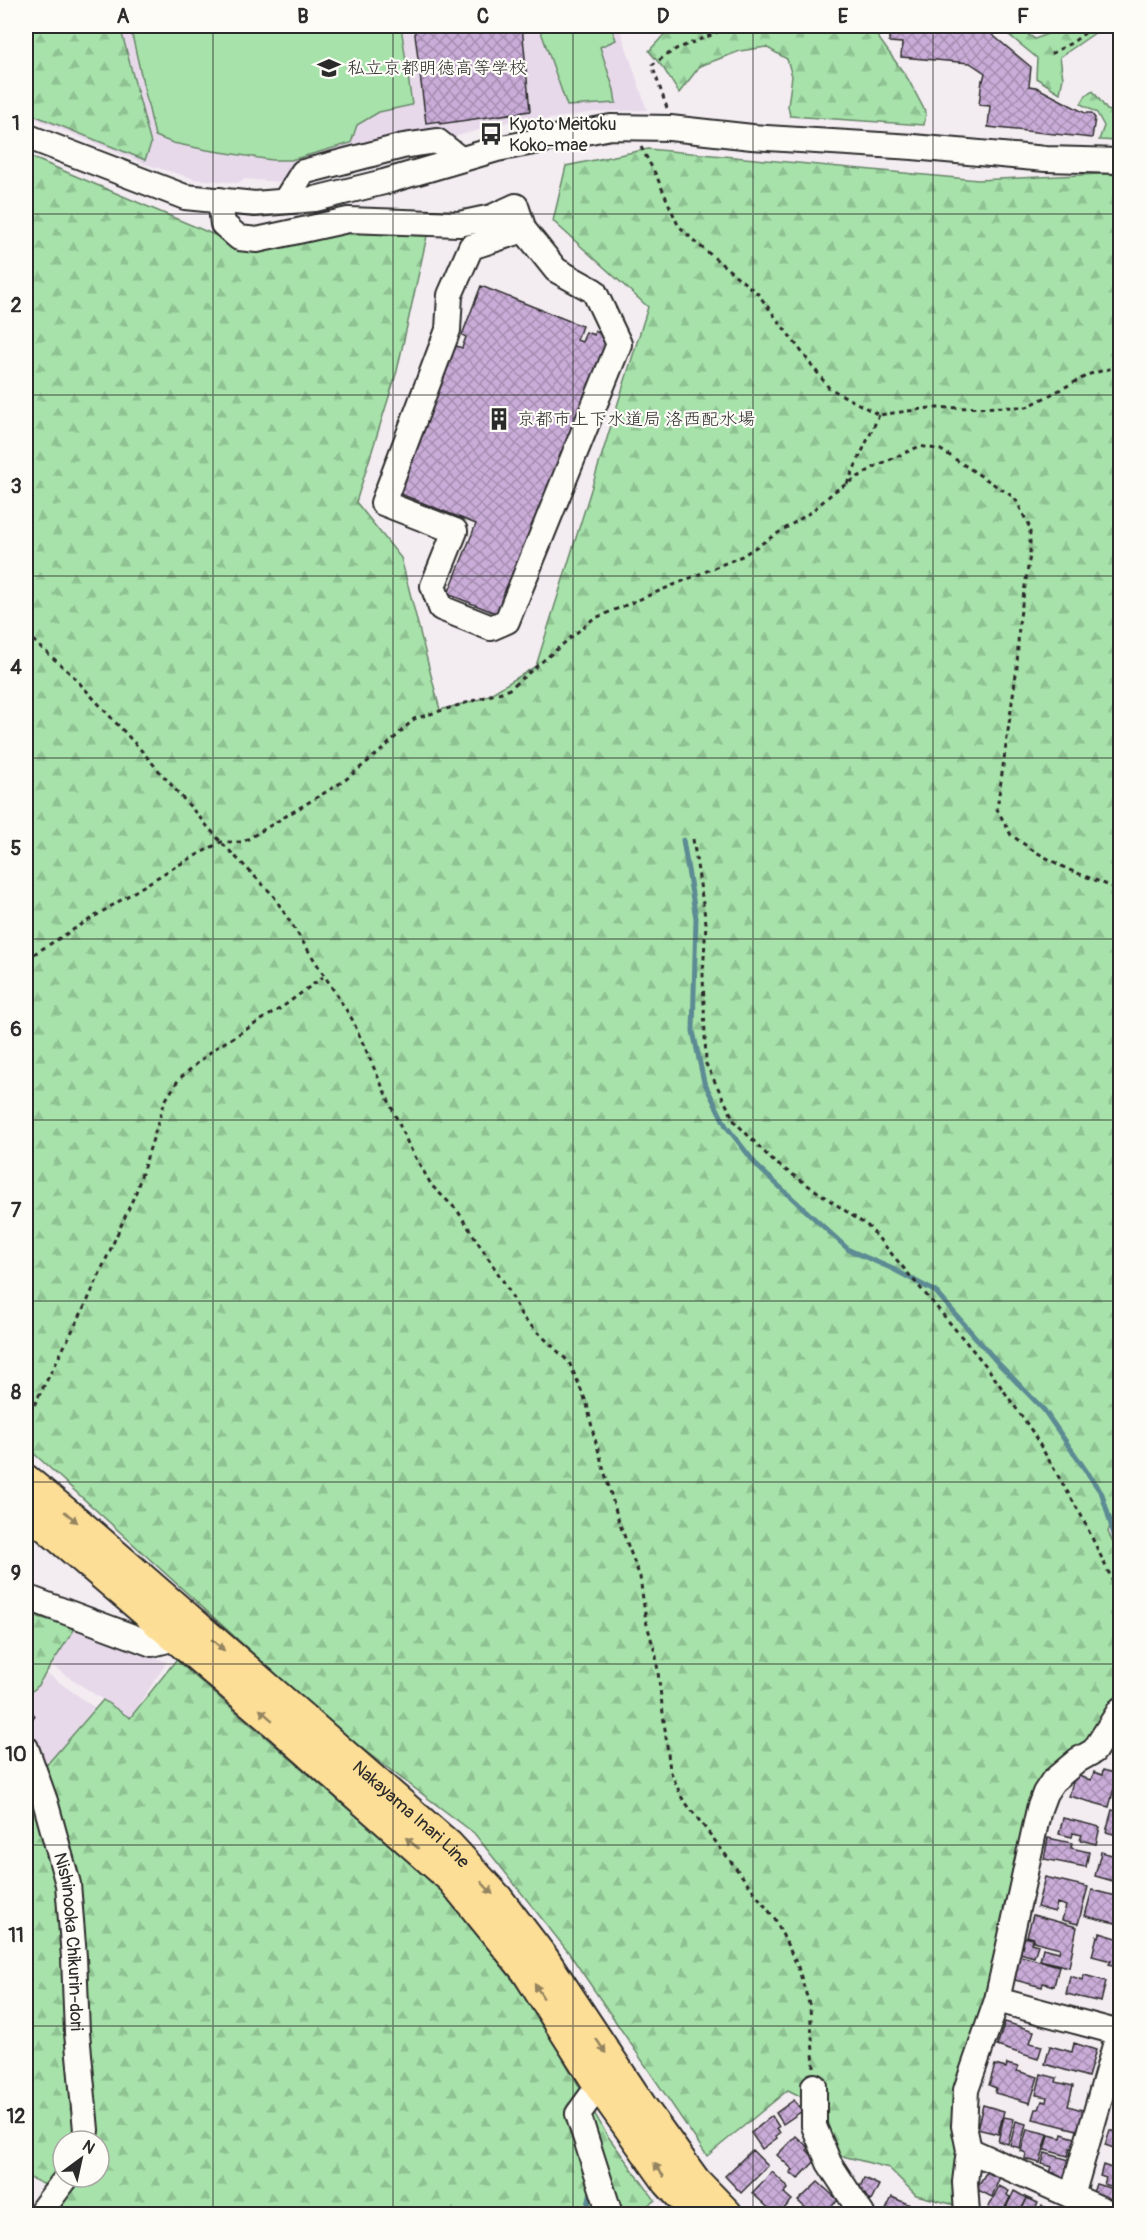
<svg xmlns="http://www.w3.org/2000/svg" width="1146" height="2240" font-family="Pangolin,'Klee One',sans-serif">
	<defs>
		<pattern id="forest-firs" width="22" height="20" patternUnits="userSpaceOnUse" patternTransform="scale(1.5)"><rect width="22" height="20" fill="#a6e2a9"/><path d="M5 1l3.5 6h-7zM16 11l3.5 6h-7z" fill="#8fc292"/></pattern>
		<pattern id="building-cross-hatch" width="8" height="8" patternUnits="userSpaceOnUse" patternTransform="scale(1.5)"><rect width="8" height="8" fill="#caacd8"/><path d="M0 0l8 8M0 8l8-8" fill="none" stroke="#a48caf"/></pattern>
	</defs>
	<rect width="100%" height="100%" fill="#f3ecf1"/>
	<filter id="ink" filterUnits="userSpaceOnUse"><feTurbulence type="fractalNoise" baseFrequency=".0167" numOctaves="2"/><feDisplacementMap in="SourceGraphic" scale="12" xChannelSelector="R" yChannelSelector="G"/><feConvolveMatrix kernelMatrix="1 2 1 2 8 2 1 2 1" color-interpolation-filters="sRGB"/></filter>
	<g filter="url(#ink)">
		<path fill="#e7d9ea" d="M26,26h593l28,84 -52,2 -64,10 -12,-3 -62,17 -24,15 -108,28 -45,3 -35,-3 -8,4 -42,-4 -50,-15 -119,-49z
			M76,1628l91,34 -37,56 -79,-53z
			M48,1674l47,34 -55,64 -14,-33v-40z"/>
		<path fill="url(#forest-firs)" stroke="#68866a" stroke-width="1.5" fill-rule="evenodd" d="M26,26h94l31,118 -6,16 -119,-48z
			M672,26h202l1,7 33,46 18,34 -2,12 -134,-9 -2,-10 4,-30 -5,-17 -21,-12 -26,4 -40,15 -21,27 -15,-24 -15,-18z
			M998,26h17l20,13 32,-13h38l-45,31 3,21 -3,15 -24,-15 1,-20z
			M1093,91l14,19 13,3v28l-21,-1 5,-14 -7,-13 -16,-9 5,-9z
			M648,149l330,31 142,-7v1325l-12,34 12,24v145l-25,33 -56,52 -67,299 -13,121 -43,-11 -27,-27 -50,-13 -21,-50 -30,-15 -81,66 -138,-203 -95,-120 -138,-104 -306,-279 -4,-6v-1289l198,84 131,-6 72,3 -30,135 -41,131 45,56 39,152 44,-12 52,-32 112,-359 -95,-86 13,-55z
			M26,1614l50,13 -40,61 -10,7z
			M176,1660l265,229 92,117 74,129 48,65 -19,14h-583l5,-23 -32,-15v-407h17l60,-69 27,18zM63,2141h36v36h-36z"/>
		<path fill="#a6e2a9" stroke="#68866a" stroke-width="1.5" d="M130,26h271l11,79 -33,7 -22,13 -6,18 -60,17h-19l-65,-10 -34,-7 -18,-7z
			M539,26h72l5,14 -16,7 14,43 2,13 -49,3z"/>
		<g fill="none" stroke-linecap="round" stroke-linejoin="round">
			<path stroke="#5c8b94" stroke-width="5" d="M683,840l13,78 -3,113 11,51 22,44 32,41 91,83 44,19 43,23 62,71 46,47 58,84 18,61
				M586,2214l5,-23"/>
		</g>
		<path fill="url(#building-cross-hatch)" stroke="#2b2b2b" stroke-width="1.5" d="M414,26h108l8,85 -90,13v-3l-14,2z
			M883,26h101v2l47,39 -2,19 7,1 49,26h6l4,5 -3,20 -104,-11 2,-21 -11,-1 3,-25 1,1 2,-8 -15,-10 -69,-6 1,-14 -13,-1v-9l-7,-1z
			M481,286l101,40 -5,14 5,2 4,-10 8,3 1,-4 15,7 -110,277 -52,-21 28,-70 -83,-33 58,-147 11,4 4,-11 -4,-2z
			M27,1706l8,10 -9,8v-17z
			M1103,1770l15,4 -9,33 -40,-11 6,-21 16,5 3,-8 8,3z
			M1112,1810l8,2v24l-14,-4z
			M1063,1818l37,9 -4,17 -16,-4 2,-5 -9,-2 -1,4 -13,-3z
			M1048,1838l24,5 -1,5 18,4 -3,15 -42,-8z
			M1101,1852l19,5v26l-25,-7z
			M1045,1877l43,10 -10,37 -16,-4 4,-14 -9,-3 -2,9 -18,-5z
			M1092,1890l28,7v27l-35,-8z
			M1033,1915l44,12 -8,40 -29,-7 3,-12 16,4 1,-4 -27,-7 1,-3 -7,-2z
			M1100,1933l20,6 -1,28 -10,-3 2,-3 -19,-5 5,-20 2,1z
			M1025,1937l7,2 -1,4 7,2 -4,12 -14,-4z
			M1017,1955l42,11 -5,20 -11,-3 -1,4 -31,-8z
			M1084,1975l22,6 -5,21 -35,-8 4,-18 13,4z
			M1005,2022l29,9 -4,12 12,3 -4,13 -41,-13z
			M1074,2043l22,7 -8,27 -43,-13 5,-18 22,6z
			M1007,2064l11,3 -1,4 21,6 -8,26 -35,-10 1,-5 -7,-3 6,-20 11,3z
			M1041,2074l16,4 -1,4 17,4 -5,20 18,5 -5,20 -48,-12 3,-10h3l3,-8 4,1 1,-5 -11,-2z
			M794,2100l8,11 -19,13 -7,-11z
			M983,2105l21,6 -6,23 -21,-5z
			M772,2116l7,11 -2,1 3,5 -4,3 1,2 -15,11 -11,-16z
			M1004,2117l10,2 -6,25 -10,-3z
			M1016,2121l10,3 -6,24 -10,-3z
			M1027,2129l21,5 -8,29 -15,-4 1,-6 -5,-2z
			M1110,2130l9,3 -5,15 -9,-3z
			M1062,2134l16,5 -3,10 -5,-1 -2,8 -23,-6 4,-15 12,3z
			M796,2136l13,12 -2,2 9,10 -18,19 -8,-7 3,-2 -16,-15z
			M752,2150l16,16 -27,27 -16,-17z
			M1045,2153l28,8 -5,21 -14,-4 1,-5 -5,-1 2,-5 -10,-3z
			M1103,2165l17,6v18l-16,-5 2,-6 -6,-2z
			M989,2168l12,6 -9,23 -16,-8z
			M772,2172l14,13 2,4 -4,4 8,7 -13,14h-4l-23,-21z
			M864,2178l15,7 -8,16 -14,-7z
			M818,2182l20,18 -14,14h-12l-14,-13z
			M1096,2184l24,7 -4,19 -25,-12z
			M999,2186l10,5 -2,4 3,2 -8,17h-7l-8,-3z
			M1014,2191l13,7 -8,16h-16z
			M892,2197l38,17h-46z
			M1027,2198l11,5 -2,5 3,1 -2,5h-17z
			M1042,2206l14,6 -2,2h-16z"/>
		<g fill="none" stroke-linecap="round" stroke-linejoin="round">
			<g stroke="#2b2b2b" stroke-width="28">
				<g id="minor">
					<path d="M26,136l159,61 70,7 60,-5 69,-17 113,-33 114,-22 59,1 82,9 161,10 133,12 74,2"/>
					<path d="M220,200l3,24 16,14 18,2 91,-20 111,4 33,-7 24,-11 8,24 32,40 38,21 25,53 -112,277 -16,7 -50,-20 -8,-22 22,-55 -72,-28 65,-173 2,-35 21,-48 53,-17"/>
					<path d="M285,201l18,-29 100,-26 34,-5 23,18"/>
					<path d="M26,1597l126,47 24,-6"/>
					<path id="s1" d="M26,1748l19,53 23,83 6,73 3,76 9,97 -2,11"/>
					<path d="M997,2000l123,33"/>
					<path d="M599,2085l-21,29 32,100"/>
					<path d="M814,2086v40l15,37 33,51"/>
					<path d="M969,2150l143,64"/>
					<path d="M1072,2196l48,-168"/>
					<path d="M39,2214l28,-37"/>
					<path d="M967,2214l-2,-32 4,-32 -5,-24 2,-36 31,-90 42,-191 6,-16 8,-12 25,-21 16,-9 26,-41"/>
				</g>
			</g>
			<g stroke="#2b2b2b" stroke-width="34">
				<g id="major">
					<path id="s2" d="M26,1480l51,42 371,323 50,54 45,59 98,148 54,75 32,33"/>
					<path d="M26,1509l252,216 174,154 74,91 73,115 69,97 29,32"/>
				</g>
			</g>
			<path stroke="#2b2b2b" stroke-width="3" stroke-dasharray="4.5 4.5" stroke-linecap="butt" d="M1051,54l22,-12 21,-16
				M667,108l-15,-43 24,-16 33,-13 20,-10
				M641,147l15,28 22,50 16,16 64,53 71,94 50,27 51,-7 97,-1 63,-33 30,-8
				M847,484l32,-69
				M26,634l47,42 67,73 81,93 52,53 79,124 57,127 23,40 25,24 48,74 18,34 46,44 18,42 6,28 26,90 21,55 6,44 10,35 14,114 12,28 93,121 23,48 12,40 4,60
				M693,839l13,84 -3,52 3,89 29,58 39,40 95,65 118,140 43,61 51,87 39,81
				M26,959l145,-90 50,-27h22l101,-61 39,-32 31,-30 94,-29 85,-71 149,-63 69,-44 24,-21 41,-25 44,-20 21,4 74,48 15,30v27l-11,68 -2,44 -20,142 14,26 23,16 33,18 53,21
				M26,1421l61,-119 49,-110 29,-91 14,-22 35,-30 67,-41 42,-31"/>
			<use href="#minor" stroke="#fdfcf7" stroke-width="24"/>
			<use href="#major" stroke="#fdde96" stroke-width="30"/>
		</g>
		<defs><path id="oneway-solid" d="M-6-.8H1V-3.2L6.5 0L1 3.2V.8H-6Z" transform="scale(1.5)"/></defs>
		<g fill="#948460">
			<use href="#oneway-solid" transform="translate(71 1517) rotate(40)"/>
			<use href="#oneway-solid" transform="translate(218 1645) rotate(41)"/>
			<use href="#oneway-solid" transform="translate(266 1715) rotate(-139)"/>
			<use href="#oneway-solid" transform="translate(412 1843) rotate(-139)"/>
			<use href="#oneway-solid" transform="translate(487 1888) rotate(47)"/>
			<use href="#oneway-solid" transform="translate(539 1991) rotate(-122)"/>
			<use href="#oneway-solid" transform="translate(601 2046) rotate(56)"/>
			<use href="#oneway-solid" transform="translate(659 2170) rotate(-126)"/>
		</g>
	</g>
	<path fill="none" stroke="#2b2b2b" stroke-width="1.5" stroke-opacity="0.55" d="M213,26v2188M393,26v2188M573,26v2188M753,26v2188M933,26v2188M26,214h1094M26,395h1094M26,576h1094M26,758h1094M26,939h1094M26,1120h1094M26,1301h1094M26,1482h1094M26,1664h1094M26,1845h1094M26,2026h1094"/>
	<defs>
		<g id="school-bare" transform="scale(1.8)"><path d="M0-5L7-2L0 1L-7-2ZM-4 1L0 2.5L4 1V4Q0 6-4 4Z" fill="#2b2b2b" stroke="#fdfcf7" stroke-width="2.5" paint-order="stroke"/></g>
		<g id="bus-bare" transform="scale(1.8)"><path d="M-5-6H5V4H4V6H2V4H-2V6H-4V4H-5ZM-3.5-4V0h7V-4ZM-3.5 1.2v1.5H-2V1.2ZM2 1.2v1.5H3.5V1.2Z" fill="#2b2b2b" stroke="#fdfcf7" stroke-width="2.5" paint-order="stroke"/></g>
		<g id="building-bare" transform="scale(1.8)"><path d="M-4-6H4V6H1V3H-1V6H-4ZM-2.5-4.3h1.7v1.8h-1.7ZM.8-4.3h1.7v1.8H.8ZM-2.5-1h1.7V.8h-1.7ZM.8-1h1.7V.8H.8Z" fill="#2b2b2b" stroke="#fdfcf7" stroke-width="2.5" paint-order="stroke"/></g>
	</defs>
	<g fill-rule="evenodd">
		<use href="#school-bare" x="329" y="68"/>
		<use href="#bus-bare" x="491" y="134"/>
		<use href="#building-bare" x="499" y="419"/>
	</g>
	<g text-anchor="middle" stroke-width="4.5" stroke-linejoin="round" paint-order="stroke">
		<g font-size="18" fill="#2b2b2b" stroke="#fdfcf7" text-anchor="start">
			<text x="347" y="74">私立京都明徳高等学校</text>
			<text x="509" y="130">Kyoto Meitoku<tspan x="509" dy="21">Koko-mae</tspan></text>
			<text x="517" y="425">京都市上下水道局 洛西配水場</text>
		</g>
		<g font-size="18" fill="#2b2b2b" stroke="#fdfcf7">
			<text dy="6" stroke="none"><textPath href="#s2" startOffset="510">Nakayama Inari Line</textPath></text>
			<text dy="6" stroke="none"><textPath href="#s1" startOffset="200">Nishinooka Chikurin-dori</textPath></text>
		</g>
	</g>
	<rect width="1146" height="2240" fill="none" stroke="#fdfcf7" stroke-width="66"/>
	<g transform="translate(81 2159) rotate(33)"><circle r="28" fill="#fdfcf7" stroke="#a9a8a5" stroke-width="1.5"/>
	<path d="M0-4.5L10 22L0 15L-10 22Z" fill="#2b2b2b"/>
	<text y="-9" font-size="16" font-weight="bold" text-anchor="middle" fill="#2b2b2b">N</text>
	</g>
	<rect x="33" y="33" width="1080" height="2174" fill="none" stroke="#2b2b2b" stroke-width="2"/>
	<g font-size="20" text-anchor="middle" font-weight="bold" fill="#2b2b2b">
		<text x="123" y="23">A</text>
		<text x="303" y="23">B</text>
		<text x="483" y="23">C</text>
		<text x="663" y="23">D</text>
		<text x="843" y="23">E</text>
		<text x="1023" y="23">F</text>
		<text x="16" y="130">1</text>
		<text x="16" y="312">2</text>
		<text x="16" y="493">3</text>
		<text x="16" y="674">4</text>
		<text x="16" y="855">5</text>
		<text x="16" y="1036">6</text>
		<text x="16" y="1217">7</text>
		<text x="16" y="1399">8</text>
		<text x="16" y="1580">9</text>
		<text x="16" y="1761">10</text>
		<text x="16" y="1942">11</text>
		<text x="16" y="2123">12</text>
	</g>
</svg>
